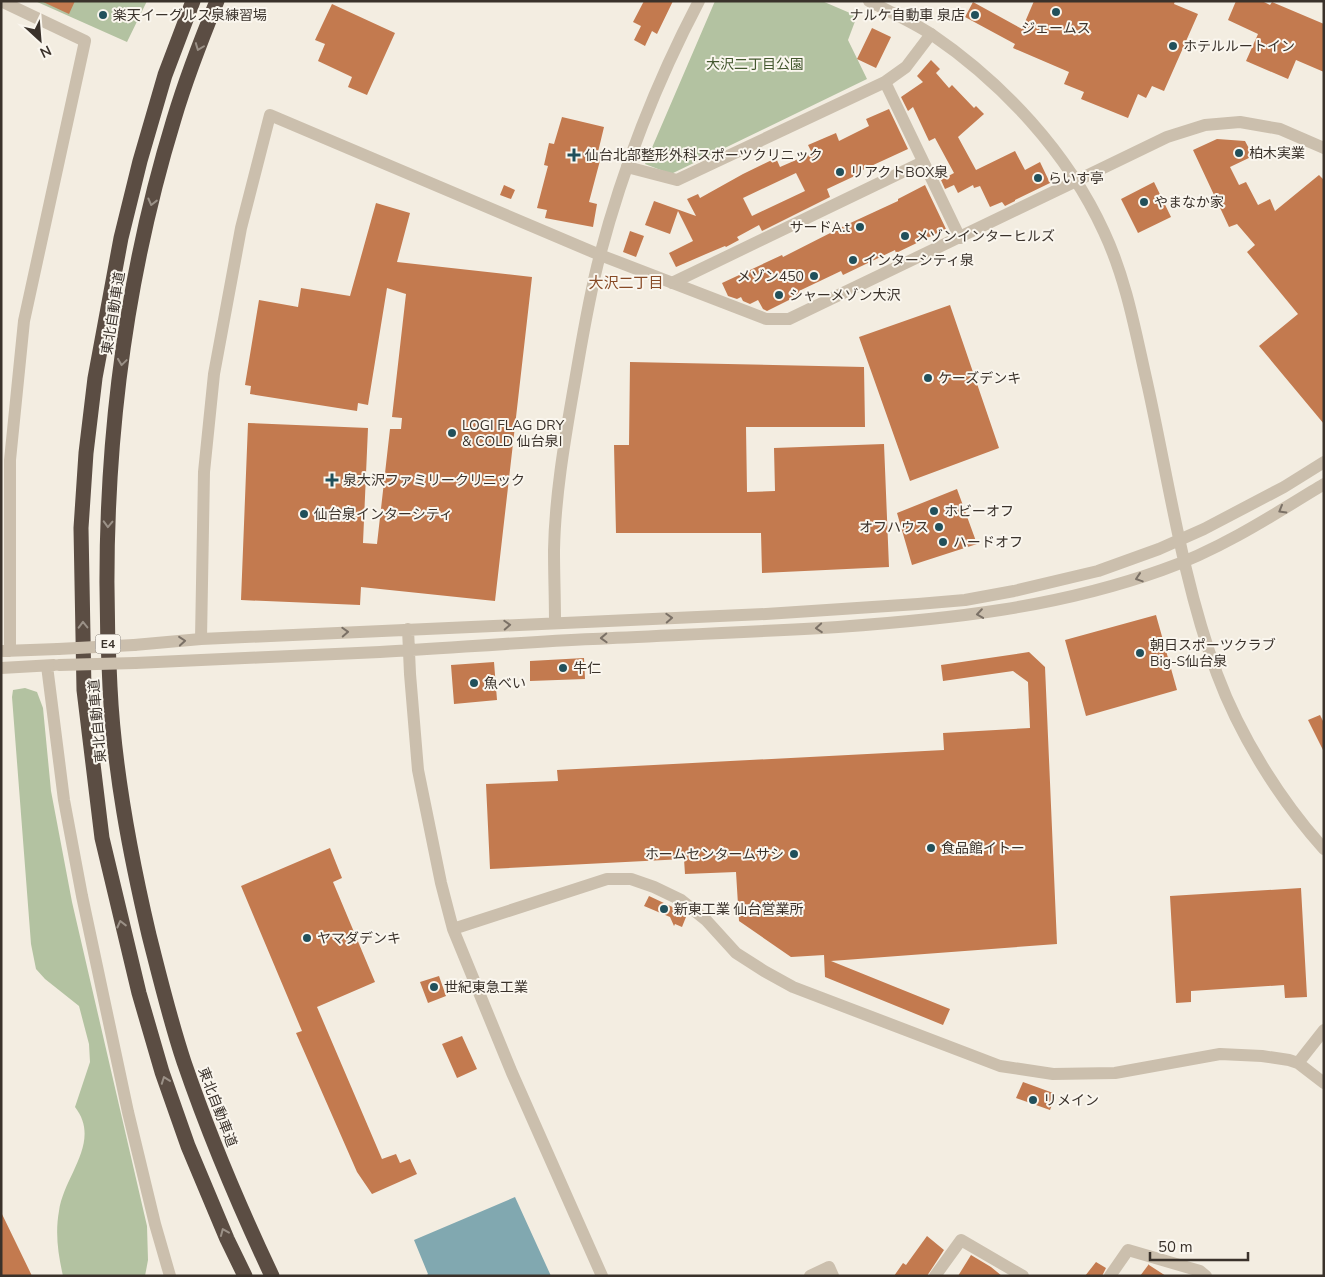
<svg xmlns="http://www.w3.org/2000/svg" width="1325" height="1277" font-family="'Nunito Sans','Noto Sans JP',sans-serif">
	<rect width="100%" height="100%" fill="#f3ede1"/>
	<path fill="#b3c2a1" d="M35,1h112l-20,41z
		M715,1h107l35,15 -9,24 19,39 -196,95 -26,-10z
		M25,688l12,4 6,16 8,83 21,111 75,324 1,34 -3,16h-82c-5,-22 -8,-43 -4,-65 5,-36 43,-69 16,-104l15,-45 -1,-18 -10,-38 -34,-27 -9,-10 -5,-25 -19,-247 1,-7z"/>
	<path fill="#81a8b0" d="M515,1197l36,79h-125l2,-2 -14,-34z"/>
	<path fill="#c37a4f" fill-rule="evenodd" d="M41,1h34l-6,13z
		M644,1h29l-16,33 -5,-3 -7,15 -11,-6 7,-14 -8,-4z
		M1034,1h141l-1,3 24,10 -34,77 -12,-5 -6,12 -8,-4 -10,24 -47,-19 3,-7 -20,-8 5,-12 -56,-24 2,-4 -50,-27 8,-15 49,27z
		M1236,1h26l8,4 2,-3 52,22v48l-28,-12 -8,19 -42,-18 12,-27 -30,-14z
		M332,4l63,29 -28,62 -19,-8 4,-10 -34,-16 7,-17 -10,-4z
		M872,28l19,9 -15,31 -19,-9z
		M931,60l9,9 -4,4 13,15 3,-3 22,23 2,-2 8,8 -26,23 18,33 39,-19 10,19 15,-8 10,21 -35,17v1l-10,5 -3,-4 -12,5 -10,-21 -6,2 -1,-3 -15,8 -4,-8 -9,4 -4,-9 13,-7 -19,-35 -6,3 -16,-34 -5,4 -7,-14 22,-15 -6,-6z
		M889,109l19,40 -50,23 1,2 -32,15 3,8 -68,34 -3,-6 -22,12 2,3 -13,7 -1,-1 -19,8 -30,13 -7,-14 24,-12 -15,-30 -8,23 -25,-9 9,-24 42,15 -9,-17 11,-5 2,4 43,-24 33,-16 4,9 32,-14 -4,-8 28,-12 3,8 30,-15 -3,-7zM796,173l9,18 -53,25 -9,-18z
		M562,117l42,10 -6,25 4,1 -13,49 8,2 -4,23 -48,-9 2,-8 -10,-2 11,-42 -4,-1 5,-22 5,1z
		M1217,139l28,2 8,15 -23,11 9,18 7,-3 12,23 12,-6 5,12 44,-36 5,5v244l-65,-78 39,-32 -51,-62 8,-7 -18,-21 -8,3 -36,-77z
		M1154,182l17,35 -33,16 -17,-34z
		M504,185l11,5 -4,9 -11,-4z
		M925,185l21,44 -50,24 -1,-3 -52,25 -2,-4 -42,20 2,3 -34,17 -4,-2 -5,-9 -8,4 -7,-3 -2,-4 -4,2 -9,-3 -6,-13 60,-28 1,2 63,-32 52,-24v-2z
		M376,203l34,10 -13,49 135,15 -37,324 -134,-14 -1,18 -119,-5 7,-177 120,5 -5,115 14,1 13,-115h11l1,-11 -10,-1 14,-123 -19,-6 -19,117 -10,-2 -1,8 -107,-17 1,-8 -6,-1 14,-85 39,7 3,-19 49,8z
		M630,231l14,5 -8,21 -13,-5z
		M950,305l49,143 -89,33 -51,-144z
		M630,362l234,5 1,60h-119l1,65 28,-1 -1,-43 110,-4 5,123 -127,6 -1,-40h-145l-2,-88h15z
		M957,489l20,55 -65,21 -15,-52z
		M1156,615l21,75 -91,26 -21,-76z
		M1029,652l16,15 12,277 -226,17 119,48 -7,16 -118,-48 -1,-22 -33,2 -52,-36 -3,-49 -51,2 -1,-15 -194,10 -4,-85 72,-3 -1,-11 387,-20 -1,-17 87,-5 -2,-46 -15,-11 -70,10 -2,-16z
		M584,658l1,21 -55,2v-20z
		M494,662l3,38 -43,4 -3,-39z
		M1320,715l4,8v29l-16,-32z
		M330,848l12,30 -9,4 42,100 -58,25 65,152 14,-5 4,9 10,-4 7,15 -45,20 -15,-22 -61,-139 6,-2 -61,-145z
		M1301,888l6,109 -22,1 -1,-13 -93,6v11l-15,1 -6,-107z
		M649,896l32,15 -1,3 6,3 -4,10 -7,-3 -1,2 -4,-9 -26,-11z
		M439,976l7,20 -18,7 -8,-21z
		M462,1036l15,33 -20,9 -15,-34z
		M1023,1082l33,12 -6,16 -34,-12z
		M1,1212l31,64h-31z
		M927,1236l17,14 -17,26h-33l9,-13 3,2z
		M971,1255l20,12 11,9h-44z
		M1096,1262l10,6 -4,8h-17z
		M1149,1264v1l17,11h-26z"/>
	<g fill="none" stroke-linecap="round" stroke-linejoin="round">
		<path stroke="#cbbfad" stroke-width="12" d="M885,82l75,156
			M627,167l50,13 208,-98 21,-15 25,-33
			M600,255l166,64h23l287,-138
			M672,283l251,-121
			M810,1276l19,-9 4,9
			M935,1276l26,-36 62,36
			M1110,1276l18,-26 72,21 6,5"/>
		<path stroke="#cbbfad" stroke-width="12" d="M1,1l84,40 -61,280 -14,139v191
			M869,1c21,11 42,20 62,33 72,49 137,119 173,198 23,49 32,103 44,155 21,96 35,195 69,287 23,62 63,126 107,175
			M1076,181l91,-44 38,-12 35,-3 40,7 44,19
			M555,622c0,-24 -1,-48 -1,-72 1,-52 10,-106 19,-158 8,-45 15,-92 27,-137 23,-87 57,-174 99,-254
			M408,629l2,45 8,96 23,113 12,46 59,144 90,203
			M201,639l3,-167 10,-98 27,-146 29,-113 330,140
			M134,645l67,-6 565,-25 152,-10 47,-4 49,-9 84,-20 61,-22 45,-20 80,-42 40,-25
			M3,651l55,-2
			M135,663c82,-4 163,-7 245,-11 71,-4 142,-10 213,-13 82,-4 163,-7 245,-12 111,-8 218,-19 324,-57 57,-20 110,-54 162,-86
			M47,666l17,134 18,96 46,216 27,112 15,52
			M1,668l53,-3
			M453,929l154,-50h24l23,8 27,13 25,20 30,33 28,18 29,16 207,79 53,8 62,-1 105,-19 42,2 27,4 9,3 26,20
			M1298,1063l26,-33"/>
		<path stroke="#5b4d43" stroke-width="15" d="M193,1l-28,74 -25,86 -19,77 -26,140 -9,75 -5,75 3,162 18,148 37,155 23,79 26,74 39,93 18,37
			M217,1c-16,39 -31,78 -43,118 -56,183 -75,377 -64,568 4,84 20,167 39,248 11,43 21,85 35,127 25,73 55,144 88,214"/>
		<path stroke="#cbbfad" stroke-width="12" d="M58,649l76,-4
			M59,665l76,-2"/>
	</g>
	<defs><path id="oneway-chevron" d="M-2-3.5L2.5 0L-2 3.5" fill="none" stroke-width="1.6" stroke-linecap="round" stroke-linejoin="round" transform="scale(1.25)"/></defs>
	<g stroke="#9b9187">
		<use href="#oneway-chevron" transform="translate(199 47) rotate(111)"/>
		<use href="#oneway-chevron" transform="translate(152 202) rotate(104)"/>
		<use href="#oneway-chevron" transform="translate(122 362) rotate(98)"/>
		<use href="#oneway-chevron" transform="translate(108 524) rotate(92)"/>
		<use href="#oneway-chevron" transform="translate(83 625) rotate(-91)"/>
		<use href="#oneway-chevron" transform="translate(121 924) rotate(-104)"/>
		<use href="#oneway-chevron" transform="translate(165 1080) rotate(-110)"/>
		<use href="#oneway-chevron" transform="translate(224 1232) rotate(-113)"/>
	</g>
	<g stroke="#7b7166">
		<use href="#oneway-chevron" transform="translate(1282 510) rotate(150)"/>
		<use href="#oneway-chevron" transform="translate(1139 578) rotate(162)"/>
		<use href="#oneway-chevron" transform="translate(980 614) rotate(172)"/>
		<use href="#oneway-chevron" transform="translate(669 618) rotate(-3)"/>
		<use href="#oneway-chevron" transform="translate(507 625) rotate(-3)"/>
		<use href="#oneway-chevron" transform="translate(819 628) rotate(176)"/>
		<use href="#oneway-chevron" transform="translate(345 632) rotate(-3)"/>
		<use href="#oneway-chevron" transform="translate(604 638) rotate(178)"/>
		<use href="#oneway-chevron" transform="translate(182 641) rotate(-5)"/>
	</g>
	<g fill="#21505b" stroke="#faf6ee" stroke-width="2">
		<circle cx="1056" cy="12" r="5"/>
		<circle cx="103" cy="15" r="5"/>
		<circle cx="975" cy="15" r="5"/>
		<circle cx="1173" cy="46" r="5"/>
		<circle cx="1239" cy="153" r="5"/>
		<path d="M571.5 147.5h5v5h5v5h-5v5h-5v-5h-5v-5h5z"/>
		<circle cx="840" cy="172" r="5"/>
		<circle cx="1038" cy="178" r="5"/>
		<circle cx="1144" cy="202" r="5"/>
		<circle cx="860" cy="227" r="5"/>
		<circle cx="905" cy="236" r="5"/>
		<circle cx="853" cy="260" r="5"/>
		<circle cx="814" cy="276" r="5"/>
		<circle cx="779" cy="295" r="5"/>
		<circle cx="928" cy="378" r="5"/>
		<circle cx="452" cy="433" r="5"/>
		<path d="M329.5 472.5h5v5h5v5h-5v5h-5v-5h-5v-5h5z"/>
		<circle cx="934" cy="511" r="5"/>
		<circle cx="304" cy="514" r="5"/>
		<circle cx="939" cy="527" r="5"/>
		<circle cx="943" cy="542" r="5"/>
		<circle cx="1140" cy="653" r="5"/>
		<circle cx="563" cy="668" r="5"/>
		<circle cx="474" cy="683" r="5"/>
		<circle cx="931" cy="848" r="5"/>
		<circle cx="794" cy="854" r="5"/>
		<circle cx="664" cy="909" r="5"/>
		<circle cx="307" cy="938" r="5"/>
		<circle cx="434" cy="987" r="5"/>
		<circle cx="1033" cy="1100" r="5"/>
	</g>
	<g text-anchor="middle" stroke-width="4" stroke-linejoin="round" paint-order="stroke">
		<rect fill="#faf6ee" stroke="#746d66" stroke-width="1" x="95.5" y="634.5" width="25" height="19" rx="4"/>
		<g font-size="12" font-weight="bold" fill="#3a322b">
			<text x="108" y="648">E4</text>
		</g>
		<g font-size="14" fill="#3a322b" stroke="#faf6ee" text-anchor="start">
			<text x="113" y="20">楽天イーグルス泉練習場</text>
			<text x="965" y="20" text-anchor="end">ナルケ自動車 泉店</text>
			<text x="1056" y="33" text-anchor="middle">ジェームス</text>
			<text x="1183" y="51">ホテルルートイン</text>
			<text x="1249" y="158">柏木実業</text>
			<text x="585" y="160">仙台北部整形外科スポーツクリニック</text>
			<text x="850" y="177">リアクトBOX泉</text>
			<text x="1048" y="183">らいす亭</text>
			<text x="1154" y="207">やまなか家</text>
			<text x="850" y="232" text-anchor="end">サードA.t</text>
			<text x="915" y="241">メゾンインターヒルズ</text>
			<text x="863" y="265">インターシティ泉</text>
			<text x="804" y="281" text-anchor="end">メゾン450</text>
			<text x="789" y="300">シャーメゾン大沢</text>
			<text x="938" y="383">ケーズデンキ</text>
			<text x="462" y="430">LOGI FLAG DRY<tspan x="462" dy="16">&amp; COLD 仙台泉I</tspan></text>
			<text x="343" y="485">泉大沢ファミリークリニック</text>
			<text x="944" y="516">ホビーオフ</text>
			<text x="314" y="519">仙台泉インターシティ</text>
			<text x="929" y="532" text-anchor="end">オフハウス</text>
			<text x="953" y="547">ハードオフ</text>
			<text x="1150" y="650">朝日スポーツクラブ<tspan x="1150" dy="16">Big-S仙台泉</tspan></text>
			<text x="573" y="673">牛仁</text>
			<text x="484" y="688">魚べい</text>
			<text x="941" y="853">食品館イトー</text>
			<text x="784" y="859" text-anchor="end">ホームセンタームサシ</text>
			<text x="674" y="914">新東工業 仙台営業所</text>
			<text x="317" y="943">ヤマダデンキ</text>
			<text x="444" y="992">世紀東急工業</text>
			<text x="1043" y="1105">リメイン</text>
		</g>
		<g font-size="14" fill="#44582f" stroke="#faf6ee">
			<text x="755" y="69">大沢二丁目公園</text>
		</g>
		<g font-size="14" fill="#3a322b" stroke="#faf6ee">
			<text transform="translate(113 313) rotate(-81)" y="5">東北自動車道</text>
			<text transform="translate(97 721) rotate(-95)" y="5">東北自動車道</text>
			<text transform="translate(218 1107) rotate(69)" y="5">東北自動車道</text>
		</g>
		<g font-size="15" fill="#874a26" stroke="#faf6ee">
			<text x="626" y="288">大沢二丁目</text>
		</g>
	</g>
	<rect width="1325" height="1277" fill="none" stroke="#3a322b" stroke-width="5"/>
	<g transform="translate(40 40) rotate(154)" stroke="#faf6ee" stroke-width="4" paint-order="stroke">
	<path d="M0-4L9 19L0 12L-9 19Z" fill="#3a322b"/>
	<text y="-8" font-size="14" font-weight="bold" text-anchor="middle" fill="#3a322b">N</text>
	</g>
	<path d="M1150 1252v8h98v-8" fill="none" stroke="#3a322b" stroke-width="2.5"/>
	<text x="1158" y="1252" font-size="15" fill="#3a322b" stroke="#faf6ee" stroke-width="4" paint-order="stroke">50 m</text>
</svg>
